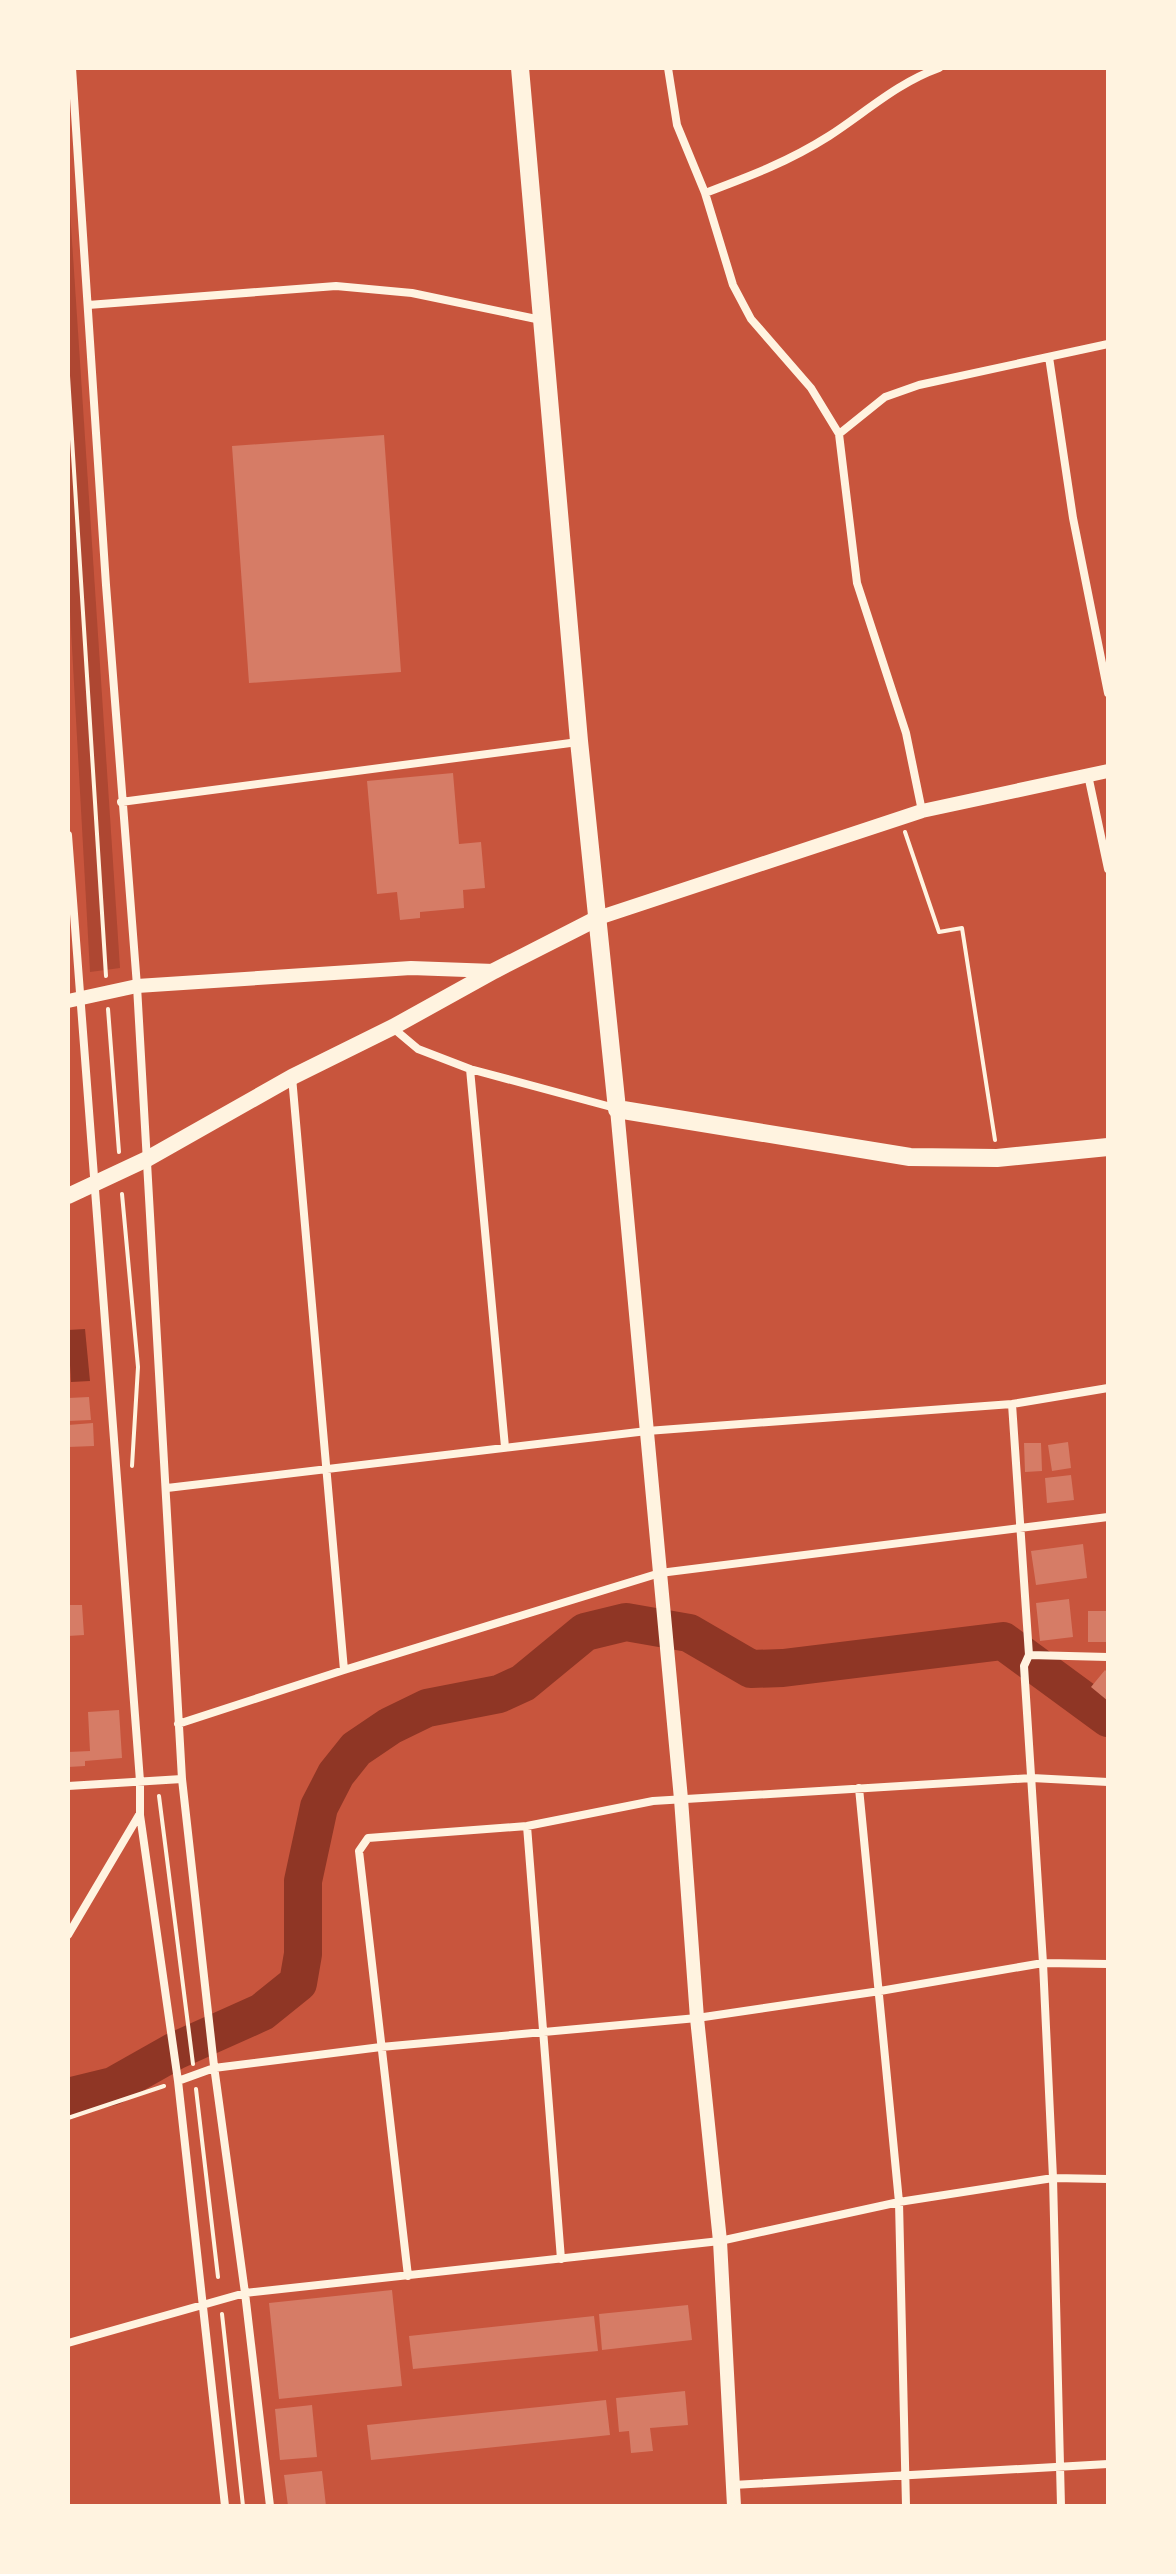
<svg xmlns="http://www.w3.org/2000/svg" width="1176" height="2574" font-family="'Titillium Web',sans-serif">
	<rect width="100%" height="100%" fill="#c8553d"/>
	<path fill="#ae4732" d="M68,180l52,788 -30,4 -22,-397z"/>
	<path fill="#8f3625" d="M85,1329l5,52 -19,1 -3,-52z"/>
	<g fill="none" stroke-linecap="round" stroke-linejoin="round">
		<path stroke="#8f3625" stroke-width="38" d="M68,2097l45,-11 62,-35 87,-39 36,-29 5,-29v-73l16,-74 17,-33 20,-25 34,-23 37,-18 72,-14 24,-11 62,-51 41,-10 63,11 62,36 32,-1 220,-27 105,77"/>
	</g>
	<path fill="#d67c66" d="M384,435l17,237 -152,11 -17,-237z
		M453,773l6,71 22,-2 4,46 -22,2 1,18 -44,4v6l-20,2 -3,-28 -20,2 -10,-113z
		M89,1397l2,23 -23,1v-23z
		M93,1423l1,23 -26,1v-22z
		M1068,1442l3,26 -19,3 -4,-26z
		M1024,1443h17l1,28 -17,1z
		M1071,1475l3,25 -27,3 -2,-25z
		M1083,1544l4,34 -51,7 -5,-34z
		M1069,1599l4,38 -33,4 -4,-38z
		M68,1605h14l2,30 -16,1z
		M1088,1611h20v31h-20z
		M1105,1670l3,3v28l-17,-14z
		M119,1710l3,48 -37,3v5l-17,1v-15l22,-1 -2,-39z
		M392,2290l10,96 -123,13 -10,-96z
		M688,2305l4,35 -90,10 -3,-36z
		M594,2316l4,35 -185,18 -4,-33z
		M685,2391l3,34 -38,3 3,23 -22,2 -2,-22 -10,1 -3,-34z
		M606,2400l4,35 -239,25 -4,-35z
		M312,2405l5,52 -37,3 -5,-51z
		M322,2471l4,35h-38l-4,-31z"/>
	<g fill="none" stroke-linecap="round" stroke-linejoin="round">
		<path stroke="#fff3e0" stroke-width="4" d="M68,376l38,600
			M905,832l34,100 23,-4 33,212
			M108,1009l11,143
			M122,1194l16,173 -6,99
			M159,1796l34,268
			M196,2089l22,188
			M68,2118l96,-32
			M222,2314l21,192"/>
		<path stroke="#fff3e0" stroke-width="8" d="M72,68l34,517 31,401 45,793 32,287 31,227 25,213
			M668,68l9,57 28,68 28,92 18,34 60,69 28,46 18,149 49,150 16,78
			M705,193c45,-17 83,-31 124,-57 37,-24 68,-53 110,-68
			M88,305l248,-19 76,7 129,27
			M1049,357l24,161 35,175
			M839,434l46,-37 34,-12 189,-41
			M1088,775l20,94
			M121,802l457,-60
			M68,835l72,946v34l38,266 47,425
			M393,1028l25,21 52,20 145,39
			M470,1069l35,378
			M292,1077l52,593
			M1012,1404l17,251 -5,11 19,297 10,215 8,328
			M167,1488l480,-57 365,-27 96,-16
			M1029,1655l79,2
			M178,1724l166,-54 316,-97 448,-56
			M68,1786l114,-7
			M859,1788l40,414 7,304
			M527,1826l34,433
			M68,1935l71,-120
			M178,2081l36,-13 167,-21 316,-29 183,-27 163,-28 65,1
			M408,2276l-49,-425 9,-13 159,-12 126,-25 379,-23 76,4
			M68,2343l177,-50 475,-52 179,-39 154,-24 55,1
			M733,2485l375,-21"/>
		<path stroke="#fff3e0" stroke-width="14" d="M598,918l324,-107 186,-40
			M68,1001l69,-15 274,-18 83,3
			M617,1109l64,690 16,219 23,223 14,265"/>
		<path stroke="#fff3e0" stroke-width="16" d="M68,1196l79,-37 145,-82 101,-50 101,-56 104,-53"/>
		<path stroke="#fff3e0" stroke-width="18" d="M520,68l59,673 38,368 293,48 87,1 111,-11"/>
	</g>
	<rect width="1176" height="2574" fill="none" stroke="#fff3e0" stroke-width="140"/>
</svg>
